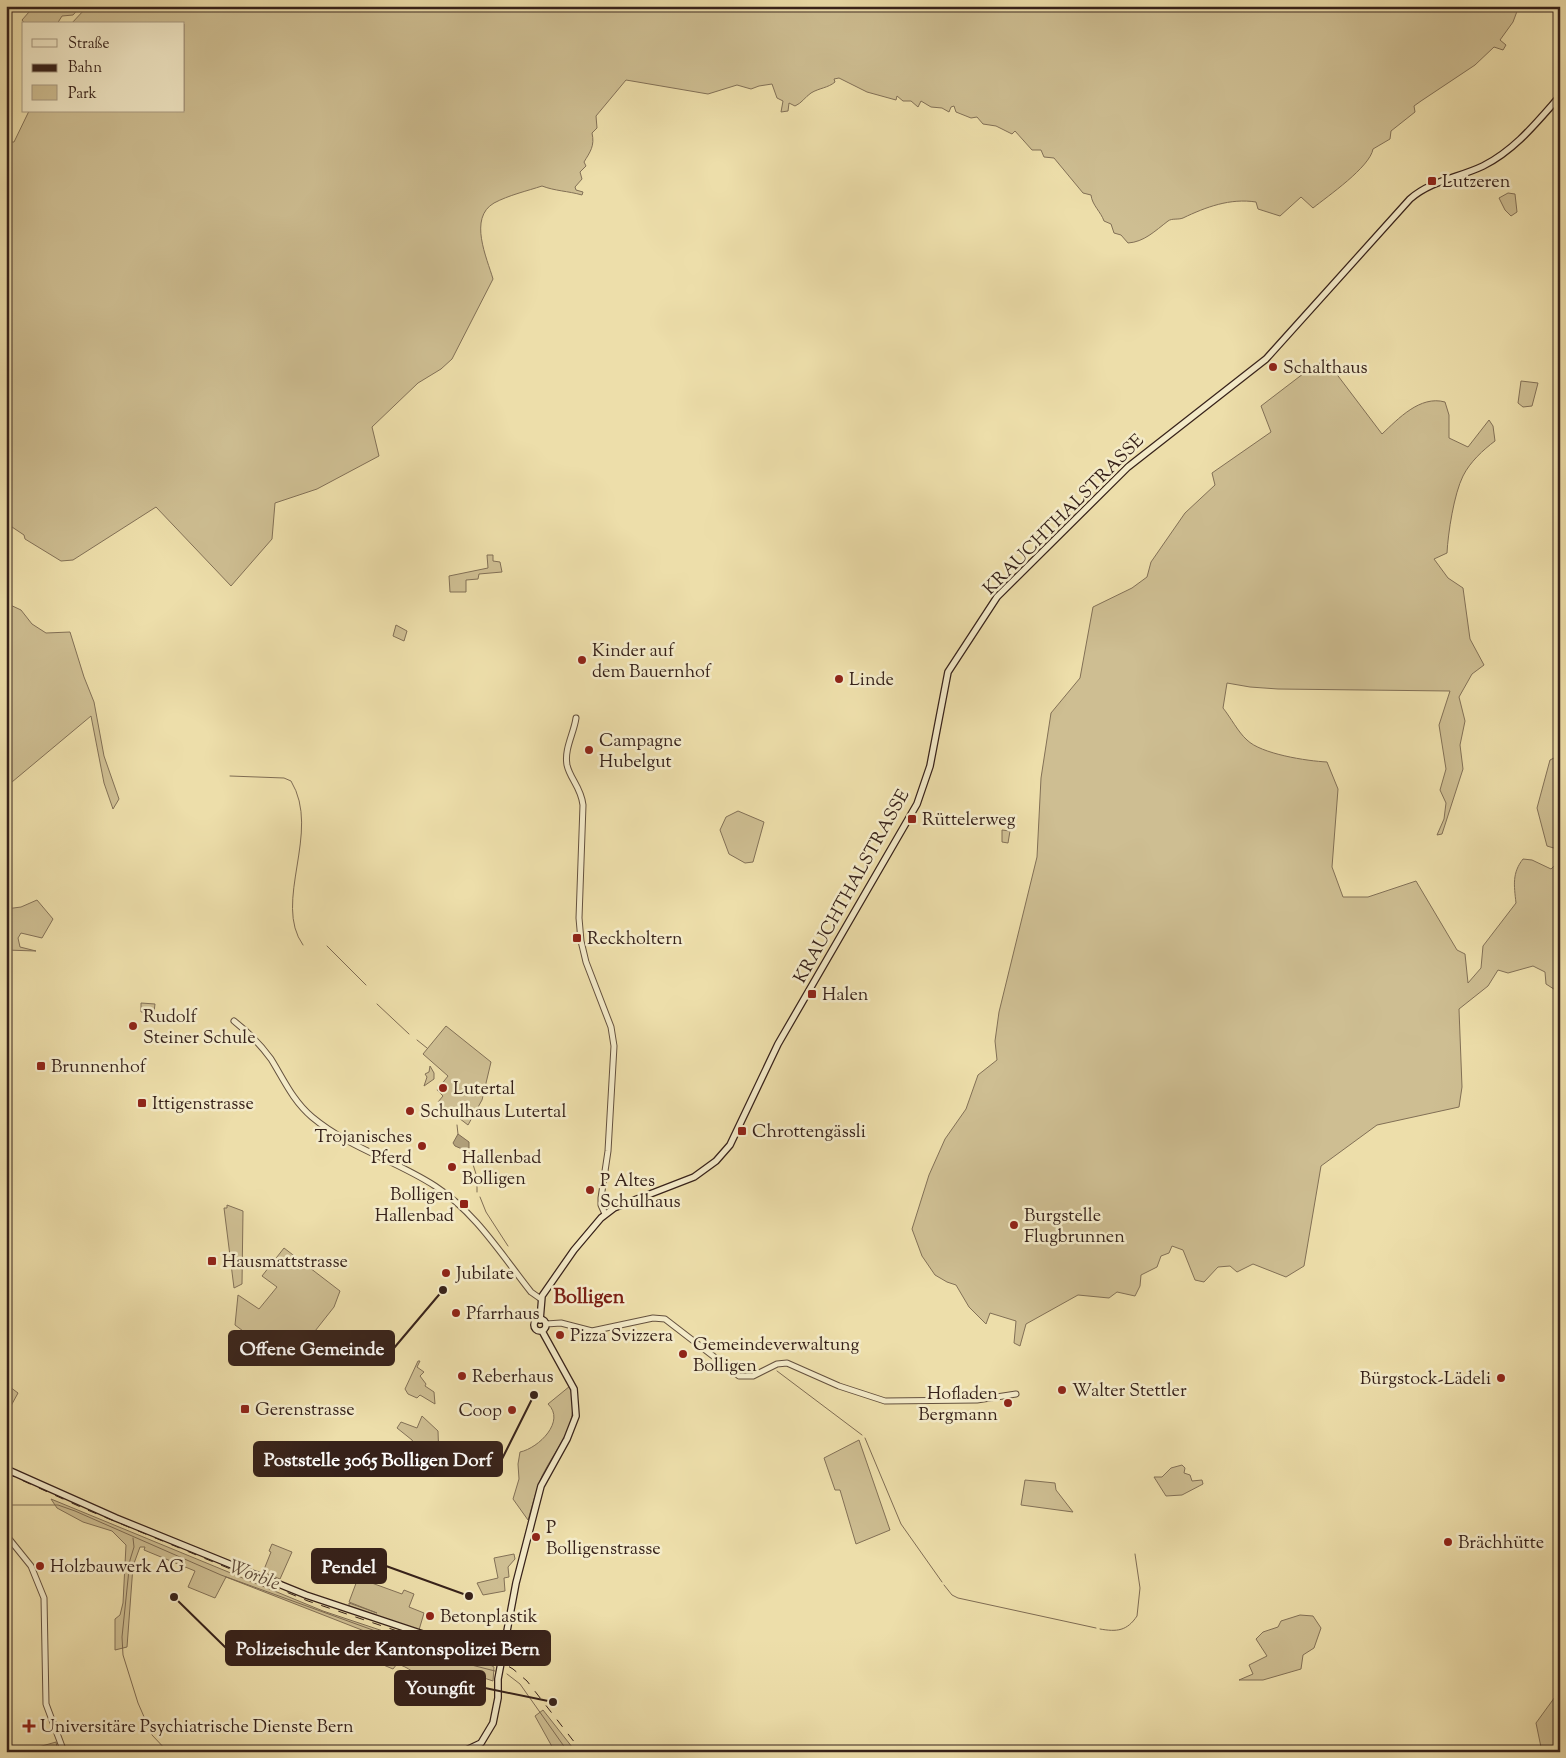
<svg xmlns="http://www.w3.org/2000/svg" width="1566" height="1758" font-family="'Sorts Mill Goudy',serif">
	<rect width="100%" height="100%" fill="#eddeaa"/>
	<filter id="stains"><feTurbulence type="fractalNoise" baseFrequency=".004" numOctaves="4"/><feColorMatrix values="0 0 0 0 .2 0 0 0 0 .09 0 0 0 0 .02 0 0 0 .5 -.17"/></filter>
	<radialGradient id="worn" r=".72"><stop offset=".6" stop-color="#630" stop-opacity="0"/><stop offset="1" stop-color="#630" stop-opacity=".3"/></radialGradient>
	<path fill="#cebe92" stroke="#827056" d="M22,6h59l-8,9 -11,1 -5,8h-32l-3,-4 7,-8z
		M83,6h1436l-6,16 -13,18 6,5 -3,5 -9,-3 -19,18 -54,36 -7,5 1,6 -24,19 -1,8 -17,10c-3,18 -45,47 -60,59l-12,-11 -21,19 -22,-7 -2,-7c-26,-4 -50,5 -73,16 -5,2 -11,0 -15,3 -13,10 -24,21 -40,22l-7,-8 -7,-2 -3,-9 -7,-3c-3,-9 -12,-16 -13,-26l-8,-2 -29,-35 -10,-1 -3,-7h-9l-17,-19 -3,3 -16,-8 -13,-2 -6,-7 -6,1 -15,-6 -2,-6 -3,1 -2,5 -7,-4 -11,-1 -10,-6 -3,6 -7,-6h-8l-6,-5 -1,4 -29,-8 -28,-14 -5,1 1,3c-7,6 -16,6 -24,11 -6,4 -9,10 -16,13l-6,-3 -1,8 -7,1 2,-11 -6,-3 -5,-14 -13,2 -8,3 -14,-4 -29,9 -82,-14 -30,36 1,12 -5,5c3,13 -2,19 -8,29l2,4 -6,6 2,7 -7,8 1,3 7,2 -1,3c-14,-4 -27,-4 -40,-9 -15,5 -33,9 -48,17 -26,15 -7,55 -1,76l-41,80 -11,10 -23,14 -46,44 7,29 -62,33 -42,14 -3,36 -41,47 -75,-79 -83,53 -12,1 -36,-22 -1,-4 -18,-12v-381h8l15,-31h155v-87h-113l14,-15z
		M1508,193l7,1 2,18 -6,4 -6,-6 -6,-12z
		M1326,360l56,74c16,-15 38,-39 63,-32l4,13v23l19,9 21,-27 4,6 2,15c-12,9 -25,21 -32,35 -9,18 -15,57 -16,77l-13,6 14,19 15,10 7,51 14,26 -12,9 -13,23 6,24 -5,24 3,24 -21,65 -5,1 7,-16 2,-16 -6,-13 6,-21 -7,-44 11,-34 -172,-2 -28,-2 -23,-4 -4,25c8,10 15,24 24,32 14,14 60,21 80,22l11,27 -6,78 11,30h25l48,-16 41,69 8,4 3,29 13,-15 2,-22 33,-43c-2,-18 -4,-30 7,-44l9,1 19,9 7,-7 -1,-13 -10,-3 -10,-38 13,-48 10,-5v238l-14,-9 -1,-12 -12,-6 -25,7 -10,-3 -10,16 -29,23 3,78 -3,20 -82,18 -56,41 -17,100 -18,11 -33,-13 -16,8 -7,-6 -12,1 -14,15 -9,-2 -12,-30 -11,-4 -3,7 -8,3 -4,11 -16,8 -1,11 -5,10 -18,-4 -8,6 -31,-3 -52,29 -6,22 -6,-3 2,-22 -26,-8 -4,11 -17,-17 -13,-22 -9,-3 -12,-7 -13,-19 -10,-27 17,-54 16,-36 21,-30 12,-34 19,-15 -2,-19 4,-29 38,-155 4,-79 10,-65 29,-35 13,-71 39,-19 15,-11 4,-15 34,-49 30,-28 -3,-12 59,-41 -10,-26 51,-39z
		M1521,381l17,2 -6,23 -9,1 -5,-4z
		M487,555h6v6l7,1 2,10 -23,2 -1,5 -12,1v12h-16l-1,-16 39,-8z
		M6,603l15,7 11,14 14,9 24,-1 14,45 10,25 10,54 15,43 -6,10 -9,-26 -13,-67 -85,71z
		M396,625l11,6 -3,10 -11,-5z
		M738,811l26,11 -11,40 -8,1 -16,-9 -9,-24 6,-13z
		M1002,830l8,1 -2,12 -6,-1z
		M37,900l16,19 -11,19 -21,-5 -3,5 2,9 16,4 -30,-1v-41l15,-2z
		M141,1003l14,1 -1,8h-13z
		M446,1026l45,36 -9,38 -14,25 -30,-23 5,-6 -6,-6 11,-14 -25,-22z
		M430,1066l4,7v6l-10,7 3,-9 -2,-3 4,-2z
		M227,1205l16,6 -1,73 -8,4 -10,-80h3z
		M284,1248l56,43 -6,16 -30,38 -26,12 -43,-32 3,-30 21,14 18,-22 -15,-11z
		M418,1361h2l-3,6 7,5 -4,4 6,8 -1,2 9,6 1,12 -15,-9 -3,3 -9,-4 -3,-5z
		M6,1384l12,9 -12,22z
		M570,1386c11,38 -12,58 -28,90 -6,14 -10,31 -14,44l-15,-21 6,-20 -1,-15 2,-12c19,-4 46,-31 28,-48z
		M422,1416l16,15 1,29 -2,3 -12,-1 -13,-22 -15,-12 4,-6 16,6z
		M859,1440l31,90 -34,14 -16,-54h-5l-11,-32z
		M1182,1465l3,3 -1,5 6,2 2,6 10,-1 1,4 -21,11 -16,1 -12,-19h8l9,-9z
		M1025,1480l30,3 1,7 17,22 -52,-7z
		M51,1499l272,112 120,40 36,8 15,8 -1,14 -21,-7c-14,6 -32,13 -47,5 -11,-5 -16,-12 -28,-15l-4,5 -24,-10 6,-17 -3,-8 -146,-57 -11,21 -27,-11 7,-16 -51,-21 1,-3h-5l-7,19 -6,81 -12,3v-31l5,-4 3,-12 3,-58 -14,-14 -29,-9 -26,-14z
		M272,1544l20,8 -12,27 -17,-7 8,-20 -2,-1z
		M514,1554l1,5 -7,8 1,10 -5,1 1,13 -22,4 -6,-12 21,-5 -4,-20z
		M358,1578l44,16 2,-4 10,4 -5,13 15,6 -5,17 -70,-24v-3l28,10 -28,-11z
		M1300,1615l13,1 8,12 -7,20 -11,7 -2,14 -38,11h-24l14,-6 -4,-9 18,-9 -11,-17 7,-7 15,-5 3,-6z
		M1560,1690v59l-2,3h-16l-6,-29z
		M543,1710l33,42h-21l-20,-36z
		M56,1742l2,10h-22l-1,-4z"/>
	<path fill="#af9e79" stroke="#7f6c53" d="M458,1134l11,8v10l-14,-6 -2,-3z"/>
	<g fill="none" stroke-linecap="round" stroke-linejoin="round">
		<path stroke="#7f6c53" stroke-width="1" d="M230,776l54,2 7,3c31,51 -19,121 12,164
			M327,946l39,39
			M377,1004l32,30
			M417,1040l10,8
			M457,1125l1,9
			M469,1152l8,25v15
			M480,1197l6,15 22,34
			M777,1371l85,64
			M865,1438l36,86 41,58
			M6,1505h52l17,6 146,64 160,58 8,6 25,5 14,10 67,17
			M133,1538l1,9 -4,13 -8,77 1,18 15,48 14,32 16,17
			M944,1585l8,10 6,3 138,30
			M1100,1629c17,3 27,2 37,-13l3,-28 -5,-34
			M507,1674l13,10 48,68"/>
		<g stroke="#64513e" stroke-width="7">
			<path id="tertiary" d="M576,718c-2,15 -12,31 -9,47 3,14 14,22 16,40l-4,113 2,23 5,21 25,65 3,19 -6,105 -7,47v7l4,9
				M234,1021c14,11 27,24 37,38 13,21 22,42 41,58 37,31 83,43 123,69 40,26 66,68 96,106l10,7
				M546,1324l15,-1 31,8 61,-13 12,1 74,57h14l24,-12 10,-1 52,23 46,15 92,-1 39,-6
				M6,1535l25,31 13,32 2,106 18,48"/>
		</g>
		<g stroke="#37221a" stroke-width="8">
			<path id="secondary" d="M534 1325a6 6 0 1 1 12 0a6 6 0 1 1-12 0Z
				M540,1320l2,-24 32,-46 27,-32 13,-10 80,-31 22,-16 14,-16 48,-101 139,-240 13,-38 18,-94 49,-75 131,-130 138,-108 144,-160c22,-19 48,-21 73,-33 32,-16 54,-44 77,-70
				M6,1469l110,49 190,77 138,46 27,6 32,3
				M462,1752l19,-9 12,-20 5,-25v-19l18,-96 25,-97 26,-47 9,-23 -2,-27 -32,-58"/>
		</g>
		<use href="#tertiary" stroke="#f3eac8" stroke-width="5"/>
		<use href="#secondary" stroke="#f3eac8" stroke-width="5.5"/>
		<path stroke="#37221a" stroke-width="1" stroke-dasharray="9 9" stroke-linecap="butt" d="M6,1473l79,36 223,92 122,41 66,17 17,10 14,12 55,71"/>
	</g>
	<g fill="#8f2418" stroke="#f3eac8" stroke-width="2">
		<rect x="1427" y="176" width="10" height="10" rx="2.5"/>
		<circle cx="1273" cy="367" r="5"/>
		<circle cx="582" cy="660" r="5"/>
		<circle cx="839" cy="679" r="5"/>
		<circle cx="589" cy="750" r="5"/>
		<rect x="907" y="814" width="10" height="10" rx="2.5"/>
		<rect x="572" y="933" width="10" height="10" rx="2.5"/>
		<rect x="807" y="989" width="10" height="10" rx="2.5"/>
		<circle cx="133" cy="1026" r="5"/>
		<rect x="36" y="1061" width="10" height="10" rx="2.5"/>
		<circle cx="443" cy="1088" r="5"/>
		<rect x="137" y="1098" width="10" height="10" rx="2.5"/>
		<circle cx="410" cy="1111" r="5"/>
		<rect x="737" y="1126" width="10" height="10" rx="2.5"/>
		<circle cx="422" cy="1146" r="5"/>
		<circle cx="452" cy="1167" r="5"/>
		<circle cx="590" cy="1190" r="5"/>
		<rect x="459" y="1199" width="10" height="10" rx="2.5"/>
		<circle cx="1014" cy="1225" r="5"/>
		<rect x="207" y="1256" width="10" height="10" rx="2.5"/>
		<circle cx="446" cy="1273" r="5"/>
		<circle cx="456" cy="1313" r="5"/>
		<circle cx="560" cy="1335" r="5"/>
		<circle cx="683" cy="1354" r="5"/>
		<circle cx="462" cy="1376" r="5"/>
		<circle cx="1501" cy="1378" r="5"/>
		<circle cx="1062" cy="1390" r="5"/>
		<circle cx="1008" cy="1403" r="5"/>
		<rect x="240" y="1404" width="10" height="10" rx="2.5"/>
		<circle cx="512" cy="1410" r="5"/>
		<circle cx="536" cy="1537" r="5"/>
		<circle cx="1448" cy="1542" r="5"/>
		<circle cx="40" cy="1566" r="5"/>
		<circle cx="430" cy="1616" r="5"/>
		<path d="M26.5 1718.5h5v5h5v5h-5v5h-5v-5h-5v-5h5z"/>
	</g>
	<g text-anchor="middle" stroke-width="5" stroke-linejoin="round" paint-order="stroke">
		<g font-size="18" fill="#37221a" stroke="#f3eac8" text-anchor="start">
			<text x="1442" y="187">Lutzeren</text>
			<text x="1283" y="373">Schalthaus</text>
			<text x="592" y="656">Kinder auf<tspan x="592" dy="21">dem Bauernhof</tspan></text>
			<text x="849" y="685">Linde</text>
			<text x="599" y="746">Campagne<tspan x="599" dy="21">Hubelgut</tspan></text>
			<text x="922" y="825">Rüttelerweg</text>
			<text x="587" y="944">Reckholtern</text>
			<text x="822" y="1000">Halen</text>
			<text x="143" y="1022">Rudolf<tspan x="143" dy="21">Steiner Schule</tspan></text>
			<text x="51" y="1072">Brunnenhof</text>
			<text x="453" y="1094">Lutertal</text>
			<text x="152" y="1109">Ittigenstrasse</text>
			<text x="420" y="1117">Schulhaus Lutertal</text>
			<text x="752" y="1137">Chrottengässli</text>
			<text x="412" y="1142" text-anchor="end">Trojanisches<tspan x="412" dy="21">Pferd</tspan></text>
			<text x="462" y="1163">Hallenbad<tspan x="462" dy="21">Bolligen</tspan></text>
			<text x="600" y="1186">P Altes<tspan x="600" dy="21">Schulhaus</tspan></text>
			<text x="454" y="1200" text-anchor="end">Bolligen<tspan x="454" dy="21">Hallenbad</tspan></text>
			<text x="1024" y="1221">Burgstelle<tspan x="1024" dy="21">Flugbrunnen</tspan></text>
			<text x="222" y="1267">Hausmattstrasse</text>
			<text x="456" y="1279">Jubilate</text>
			<text x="466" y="1319">Pfarrhaus</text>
			<text x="570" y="1341">Pizza Svizzera</text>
			<text x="693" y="1350">Gemeindeverwaltung<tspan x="693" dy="21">Bolligen</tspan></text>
			<text x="472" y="1382">Reberhaus</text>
			<text x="1491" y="1384" text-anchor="end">Bürgstock-Lädeli</text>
			<text x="1072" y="1396">Walter Stettler</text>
			<text x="998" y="1399" text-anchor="end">Hofladen<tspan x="998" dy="21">Bergmann</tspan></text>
			<text x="255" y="1415">Gerenstrasse</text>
			<text x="502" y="1416" text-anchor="end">Coop</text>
			<text x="546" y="1533">P<tspan x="546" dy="21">Bolligenstrasse</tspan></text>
			<text x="1458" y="1548">Brächhütte</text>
			<text x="50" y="1572">Holzbauwerk AG</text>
			<text x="440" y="1622">Betonplastik</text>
			<text x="40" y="1732">Universitäre Psychiatrische Dienste Bern</text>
		</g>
		<g font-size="18" fill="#37221a" stroke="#f3eac8">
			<text transform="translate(1063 514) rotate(-45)" y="6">KRAUCHTHALSTRASSE</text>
			<text transform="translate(851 886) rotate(-61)" y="6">KRAUCHTHALSTRASSE</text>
		</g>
		<g font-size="19" font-style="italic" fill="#614d3b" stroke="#f3eac8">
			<text transform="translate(255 1574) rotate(21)" y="7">Worble</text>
		</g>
		<g font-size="20" font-weight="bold" fill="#7a1f14" stroke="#f3eac8">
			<text x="589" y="1303">Bolligen</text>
		</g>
	</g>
	<path fill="none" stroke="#37221a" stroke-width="2" d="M443 1290L394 1348M534 1395L502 1459M469 1596L386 1566M174 1597L226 1648M553 1702L485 1688"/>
	<g fill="#37221a" stroke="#f3eac8" stroke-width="2">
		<circle cx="443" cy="1290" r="5"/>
		<circle cx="534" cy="1395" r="5"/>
		<circle cx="469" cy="1596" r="5"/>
		<circle cx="174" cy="1597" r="5"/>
		<circle cx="553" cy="1702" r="5"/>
	</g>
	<g fill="#37221a" stroke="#37221a" stroke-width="2">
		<rect x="229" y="1331" width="165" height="34" rx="5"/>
		<rect x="254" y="1442" width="248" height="34" rx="5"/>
		<rect x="312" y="1549" width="74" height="34" rx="5"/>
		<rect x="226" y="1631" width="324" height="34" rx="5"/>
		<rect x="395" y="1671" width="90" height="34" rx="5"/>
	</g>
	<g font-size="19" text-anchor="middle" font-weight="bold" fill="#fff">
		<text x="312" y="1355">Offene Gemeinde</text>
		<text x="378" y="1466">Poststelle 3065 Bolligen Dorf</text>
		<text x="349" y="1573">Pendel</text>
		<text x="388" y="1655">Polizeischule der Kantonspolizei Bern</text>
		<text x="440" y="1694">Youngfit</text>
	</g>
	<rect width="1566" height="1758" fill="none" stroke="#eddeaa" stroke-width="25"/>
	<rect x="8" y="8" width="1551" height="1743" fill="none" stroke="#37221a" stroke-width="2.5"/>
	<rect x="12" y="12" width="1541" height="1733" fill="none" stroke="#37221a"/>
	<rect x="22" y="22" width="162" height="90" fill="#f3eac8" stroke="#a89a82"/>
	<rect x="32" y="39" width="25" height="8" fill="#f3eac8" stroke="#a89a82"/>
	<text x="68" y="48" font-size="15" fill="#37221a">Straße</text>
	<rect x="32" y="64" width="25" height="8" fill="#37221a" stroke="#a89a82"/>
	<text x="68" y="72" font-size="15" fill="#37221a">Bahn</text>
	<rect x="32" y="85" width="25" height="15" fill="#cebe92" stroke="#a89a82"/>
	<text x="68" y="98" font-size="15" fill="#37221a">Park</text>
	<rect width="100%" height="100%" filter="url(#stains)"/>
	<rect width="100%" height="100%" fill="url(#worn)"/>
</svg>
